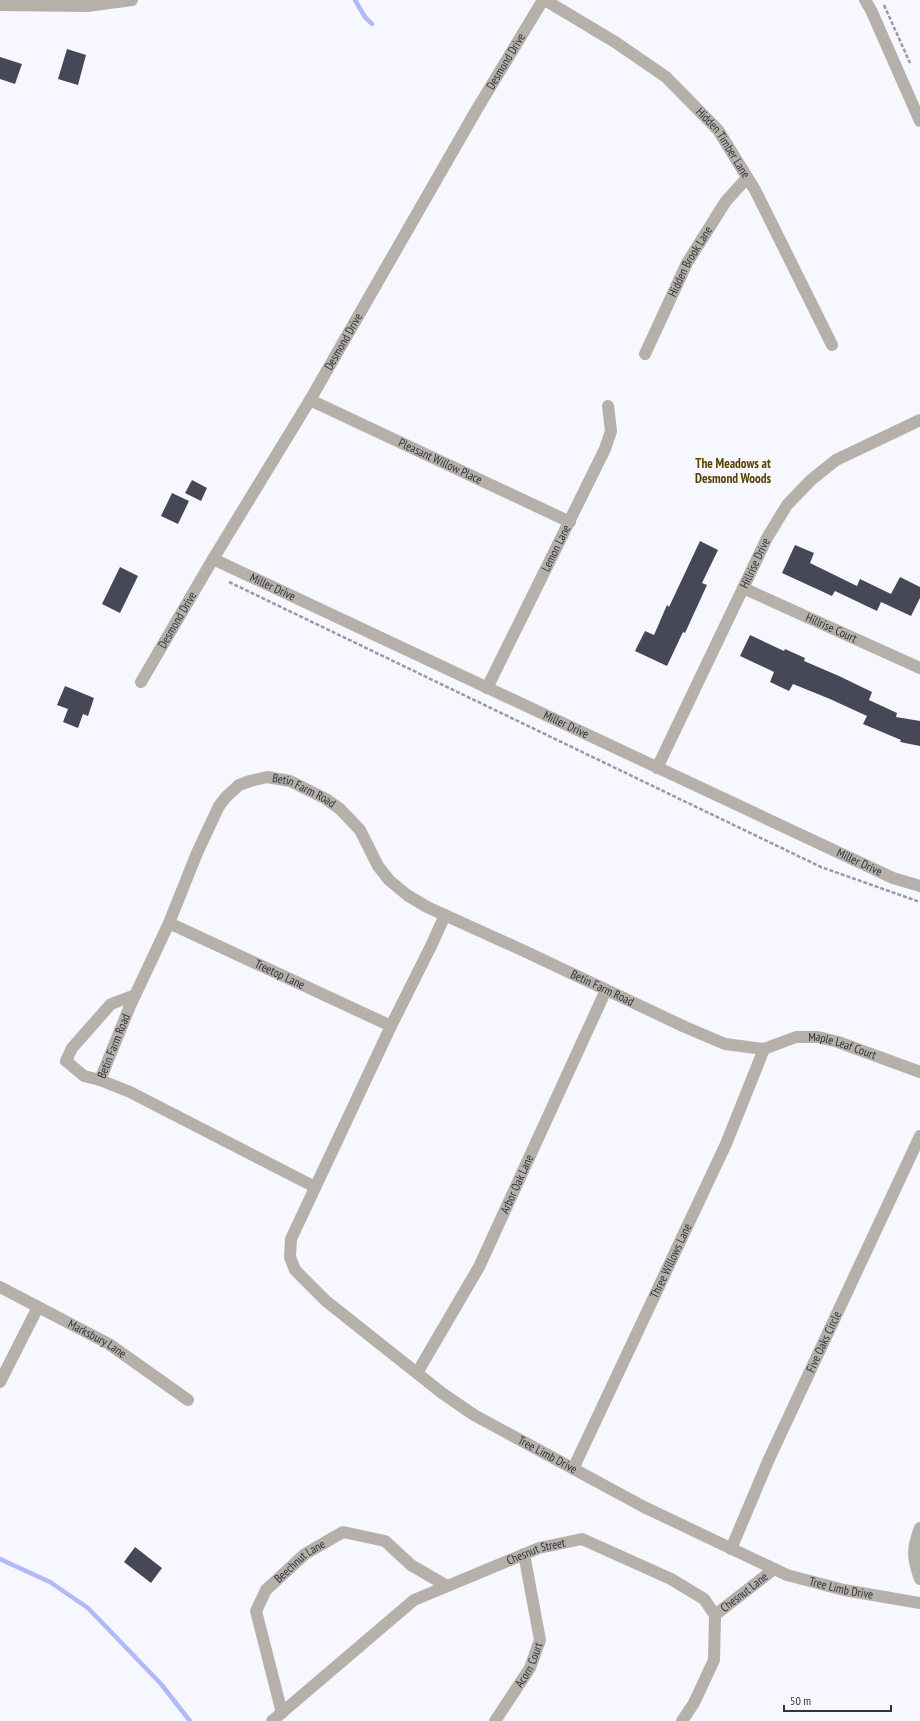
<svg xmlns="http://www.w3.org/2000/svg" width="920" height="1721" font-family="'PT Sans Narrow',sans-serif">
	<rect width="100%" height="100%" fill="#f6f7ff"/>
	<g fill="none" stroke-linecap="round" stroke-linejoin="round">
		<path stroke="#b0baf9" stroke-width="4.5" d="M355,0l10,17 7,7
			M0,1559l50,23 38,26 73,76 29,37"/>
	</g>
	<path fill="#464857" d="M67,49l19,6 -8,30 -20,-6z
		M0,57l22,7 -7,20 -15,-5z
		M192,480l15,8 -6,13 -16,-8z
		M172,493l17,8 -11,23 -17,-8z
		M700,541l18,9 -16,33 5,2 -22,48 -2,-1 -16,34 -32,-15 10,-20 9,4 13,-30 2,2z
		M795,545l19,8 -4,10 47,23 3,-7 31,15 9,-17 20,10v11l-9,18 -30,-14 -4,9 -42,-20 -3,5 -50,-23z
		M120,567l18,9 -18,37 -18,-9z
		M750,635l34,16 1,-2 20,9 -1,3 35,15 33,16 -3,8 28,13 -1,4 24,4v25l-20,-4 1,-2 -38,-16 4,-8 -37,-17 -37,-15 -4,7 -19,-9 4,-10 -34,-16z
		M65,686l29,12 -6,18 -5,-2 -5,14 -15,-6 5,-13 -11,-4z
		M135,1547l27,21 -11,15 -27,-21z"/>
	<g fill="none" stroke-linecap="round" stroke-linejoin="round">
		<path stroke="#999aa2" stroke-width="2.5" stroke-dasharray="4 2" stroke-linecap="butt" d="M884,5l26,58
			M229,582l592,285 99,35"/>
		<g stroke="#b5b1aa" stroke-width="12">
			<path id="s1" d="M545,0l70,42 51,35 52,53 37,60 77,155"/>
			<path d="M865,0l6,10 49,111"/>
			<path d="M0,5l87,1 45,-6"/>
			<path id="s2" d="M645,354l42,-91 39,-62 21,-23"/>
			<path id="s3" d="M310,400l260,122"/>
			<path id="s4" d="M213,559l680,319 27,8"/>
			<path id="s5" d="M743,588l177,80"/>
			<path id="s6" d="M141,682l72,-123 97,-159 167,-291 66,-109"/>
			<path id="s7" d="M487,688l118,-239 6,-18 -3,-25"/>
			<path id="s8" d="M657,768l110,-230 20,-33 24,-25 25,-20 84,-40"/>
			<path id="s9" d="M445,915l-13,29 -41,82 -100,213 -1,18 5,13 31,31 116,92 32,22 170,92 143,68 57,15 76,13"/>
			<path id="s10" d="M169,923l222,103"/>
			<path d="M100,1080l-16,-4 -18,-15 6,-13 39,-44 24,-9"/>
			<path id="s11" d="M315,1187l-185,-95 -30,-12 30,-74 39,-83 28,-70 22,-47 7,-9 13,-12 11,-4 17,-4 23,4 36,18 14,10 20,21 18,36 11,14 18,15 20,12 95,43 163,77 40,17 39,5 32,-12h22l20,5 82,30"/>
			<path id="s12" d="M0,1287l109,57 79,56"/>
			<path id="s13" d="M417,1373l62,-106 127,-277"/>
			<path d="M0,1382l38,-75"/>
			<path id="s14" d="M573,1469l153,-325 38,-95"/>
			<path d="M920,1528c-8,21 -8,29 0,51"/>
			<path id="s15" d="M731,1549l38,-90 151,-323"/>
			<path id="s16" d="M715,1615l59,-46"/>
			<path id="s17" d="M282,1713l-26,-102 10,-21 39,-36 38,-22 42,9 26,24 36,21"/>
			<path id="s18" d="M272,1721l142,-121 125,-52 43,-9 89,40 33,20 11,16 -1,45 -20,43 -12,18"/>
			<path id="s19" d="M495,1721l35,-53 10,-28 -16,-86"/>
		</g>
	</g>
	<g text-anchor="middle" stroke-width="4" stroke-linejoin="round" paint-order="stroke">
		<g font-size="12" fill="#313239" stroke="#f6f7ff">
			<text dy="4" stroke="none"><textPath href="#s6" startOffset="720">Desmond Drive</textPath></text>
			<text dy="4" stroke="none"><textPath href="#s1" startOffset="231">Hidden Timber Lane</textPath></text>
			<text dy="4" stroke="none"><textPath href="#s2" startOffset="103">Hidden Brook Lane</textPath></text>
			<text dy="4" stroke="none"><textPath href="#s6" startOffset="396">Desmond Drive</textPath></text>
			<text dy="4" stroke="none"><textPath href="#s3" startOffset="144">Pleasant Willow Place</textPath></text>
			<text dy="4" stroke="none"><textPath href="#s7" startOffset="156">Lemon Lane</textPath></text>
			<text dy="4" stroke="none"><textPath href="#s8" startOffset="227">Hillrise Drive</textPath></text>
			<text dy="4" stroke="none"><textPath href="#s4" startOffset="66">Miller Drive</textPath></text>
			<text dy="4" stroke="none"><textPath href="#s6" startOffset="72">Desmond Drive</textPath></text>
			<text dy="4" stroke="none"><textPath href="#s5" startOffset="97">Hillrise Court</textPath></text>
			<text dy="4" stroke="none"><textPath href="#s4" startOffset="390">Miller Drive</textPath></text>
			<text dy="4" stroke="none"><textPath href="#s11" startOffset="637">Betin Farm Road</textPath></text>
			<text dy="4" stroke="none"><textPath href="#s4" startOffset="714">Miller Drive</textPath></text>
			<text dy="4" stroke="none"><textPath href="#s10" startOffset="122">Treetop Lane</textPath></text>
			<text dy="4" stroke="none"><textPath href="#s11" startOffset="1005">Betin Farm Road</textPath></text>
			<text dy="4" stroke="none"><textPath href="#s11" startOffset="277">Betin Farm Road</textPath></text>
			<text dy="4" stroke="none"><textPath href="#s11" startOffset="1261">Maple Leaf Court</textPath></text>
			<text dy="4" stroke="none"><textPath href="#s13" startOffset="214">Arbor Oak Lane</textPath></text>
			<text dy="4" stroke="none"><textPath href="#s14" startOffset="230">Three Willows Lane</textPath></text>
			<text dy="4" stroke="none"><textPath href="#s12" startOffset="110">Marksbury Lane</textPath></text>
			<text dy="4" stroke="none"><textPath href="#s15" startOffset="227">Five Oaks Circle</textPath></text>
			<text dy="4" stroke="none"><textPath href="#s9" startOffset="705">Tree Limb Drive</textPath></text>
			<text dy="4" stroke="none"><textPath href="#s18" startOffset="318">Chesnut Street</textPath></text>
			<text dy="4" stroke="none"><textPath href="#s17" startOffset="173">Beechnut Lane</textPath></text>
			<text dy="4" stroke="none"><textPath href="#s9" startOffset="1029">Tree Limb Drive</textPath></text>
			<text dy="4" stroke="none"><textPath href="#s16" startOffset="37">Chesnut Lane</textPath></text>
			<text dy="4" stroke="none"><textPath href="#s19" startOffset="66">Acorn Court</textPath></text>
		</g>
		<g font-size="13" font-weight="bold" fill="#594000" stroke="#f6f7ff">
			<text x="733" y="468">The Meadows at<tspan x="733" dy="15">Desmond Woods</tspan></text>
		</g>
	</g>
	<path d="M784 1705v6h107v-6" fill="none" stroke="#313239" stroke-width="2"/>
	<text x="790" y="1705" font-size="12" fill="#313239" stroke="#f6f7ff" stroke-width="3" paint-order="stroke">50 m</text>
</svg>
